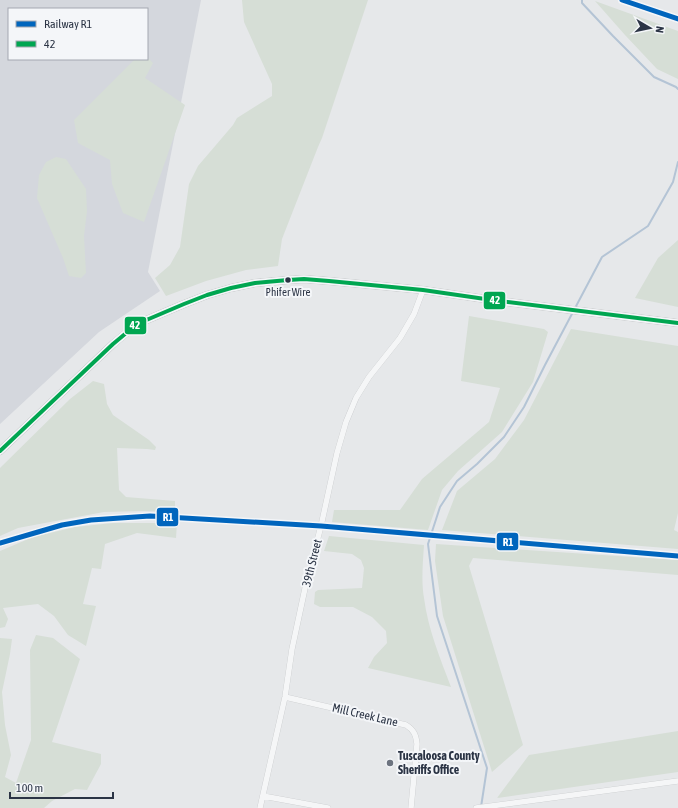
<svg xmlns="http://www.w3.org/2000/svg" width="678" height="808" font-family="'Asap Condensed',sans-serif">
	<rect width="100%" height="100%" fill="#e6e8ea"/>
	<path fill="#d4d7dd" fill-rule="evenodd" d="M0,0h201l-53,272 12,19 -61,41 -99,92zM9,9h138v50h-138z"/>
	<path fill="#d6ded6" d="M242,0h126l-46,138 -4,9 -36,92 -4,27 -32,4 -40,11 -40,15 -11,-18 15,-13 10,-18 9,-63 9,-18 35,-41 4,-7 35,-22v-12l-28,-62z
		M595,1l83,30v48l-21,-10 -32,-34z
		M147,57l6,6 -8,15 40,27 -41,117 -21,-9 -11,-29 -2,-24 -32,-17 -4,-23 61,-61h12z
		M56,157l10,2 20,30 1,22 -3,25 2,37 -5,5 -12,-2 -6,-18 -26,-60 2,-23 7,-13z
		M678,240v67l-43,-9 23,-40z
		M469,316l75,13 4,3 -15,50 -31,50 -44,39 -16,19 -14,40 -96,-8 2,-12h66l22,-31 67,-57 11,-34 -39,-7z
		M571,329l107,17v167l-4,17 4,2v17l-236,-19 15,-39 38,-32 29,-39z
		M93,381l11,3 3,20 6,11 36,25 7,7 -1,3 -8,-1 -30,-1 2,42 7,7 49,4v11l-31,-1 -40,1 -86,16 -18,8v-68l70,-69z
		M113,523h64l-1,15 -39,-5 -32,11 -4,25 -9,-1 -9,36 13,2 -10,40 -18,-11 -14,-19 -16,-12 -35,4 5,11 -3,8 -5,1v-77l33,-14 42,-10z
		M329,536l95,9c-1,17 -3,36 0,53 4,31 16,60 27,89l-83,-19 6,-11 13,-14 -1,-12 -14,-14 -19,-10h-33l-6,-3 1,-12 3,-2 44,-2 2,-20 -3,-8 -9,-6 -28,-3z
		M436,544l242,16v15l-205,-17 -4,8 54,179 -31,27 -49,-156 -8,-55z
		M36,635l17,3 27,21 -28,83 49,12v10l-14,26 -12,-1 -23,12 -8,7h-44v-170l12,1 -2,15 -8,38 3,33 6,30 -6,22 11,6 15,-43 -1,-90z
		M678,731v41l-181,26 32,-43z"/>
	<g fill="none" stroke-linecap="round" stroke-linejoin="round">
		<path stroke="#b4c4d5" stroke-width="2" d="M582,0v3l31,33 41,41 22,10 2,2
			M481,807l6,-39 -50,-152 -9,-72 12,-37 17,-26 20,-17 27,-27 20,-30 21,-42 57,-108 46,-31 25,-44 5,-20"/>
		<g stroke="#c4c6c8" stroke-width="6">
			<path id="street" d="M285,697l121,28c8,5 10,10 11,19l-6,64
				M263,796l65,12
				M260,808l25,-111 7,-48 15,-70 14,-53 16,-73 9,-31 10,-24 13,-21 31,-39 14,-24 9,-24
				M476,808l202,-27"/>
		</g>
		<g stroke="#c4c6c8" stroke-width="8">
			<path id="secondary" d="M0,451l113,-107 24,-20 47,-20 23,-9 24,-7 24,-5 33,-3 16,-1 25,2 94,9 76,11 179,22"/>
		</g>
		<use href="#street" stroke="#f5f6f7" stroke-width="5.5"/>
		<use href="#secondary" stroke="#f8f8f8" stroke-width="7"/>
		<g stroke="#cecfd2" stroke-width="3.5">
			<path id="rail" d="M0,543l38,-11 24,-7 29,-5 59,-4 171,10 357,30"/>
		</g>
		<use href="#rail" stroke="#f4f6f9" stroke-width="2" stroke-dasharray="6" stroke-linecap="butt"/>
		<g stroke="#f4f6f9" stroke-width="7">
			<path id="bus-1" d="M0,451l113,-107 24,-20 47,-20 23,-9 24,-7 24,-5 33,-3 16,-1 25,2 94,9 76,11 179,22"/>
		</g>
		<use href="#bus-1" stroke="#00a651" stroke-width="4"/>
		<g stroke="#f4f6f9" stroke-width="8">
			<path id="rail-1" d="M622,0l56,19
				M0,543l38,-11 24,-7 29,-5 59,-4 171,10 357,30"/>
		</g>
		<use href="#rail-1" stroke="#0065bd" stroke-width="5"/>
	</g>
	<circle fill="#2b3445" stroke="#f4f6f9" stroke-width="1.5" cx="288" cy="280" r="3.5"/>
	<circle fill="#6c737f" stroke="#f4f6f9" stroke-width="1.5" cx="390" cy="763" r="4"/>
	<g text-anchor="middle" stroke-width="4" stroke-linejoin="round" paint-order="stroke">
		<g font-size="11" fill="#2b3445" stroke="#f4f6f9">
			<text x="288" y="296">Phifer Wire</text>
		</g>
		<g font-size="12" fill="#2b3445" stroke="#f4f6f9">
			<text transform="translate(312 563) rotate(-76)" y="4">39th Street</text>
			<text transform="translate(365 715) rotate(13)" y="4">Mill Creek Lane</text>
		</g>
		<g font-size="12" font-weight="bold" fill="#2b3445" stroke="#f4f6f9" text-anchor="start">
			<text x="398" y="760">Tuscaloosa County<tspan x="398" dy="14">Sheriffs Office</tspan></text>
		</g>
	</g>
	<g stroke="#f4f6f9" stroke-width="1.5">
		<rect x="483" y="291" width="23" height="19" rx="4" fill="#00a651"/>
		<rect x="124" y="316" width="23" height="19" rx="4" fill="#00a651"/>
		<rect x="156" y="507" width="23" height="20" rx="4" fill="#0065bd"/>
		<rect x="496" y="532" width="23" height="19" rx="4" fill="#0065bd"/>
	</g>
	<g font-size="11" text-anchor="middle" font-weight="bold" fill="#fff">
		<text x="495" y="304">42</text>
		<text x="135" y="329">42</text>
		<text x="168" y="521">R1</text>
		<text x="508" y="546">R1</text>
	</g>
	<rect x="8" y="8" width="140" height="52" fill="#f4f6f9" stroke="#a4a8b1"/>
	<rect x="16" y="21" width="20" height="6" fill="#0065bd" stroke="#a4a8b1"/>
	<text x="44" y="28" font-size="12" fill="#2b3445">Railway R1</text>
	<rect x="16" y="41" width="20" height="6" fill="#00a651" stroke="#a4a8b1"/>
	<text x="44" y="48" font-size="12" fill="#2b3445">42</text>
	<g transform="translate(650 28) rotate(99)" stroke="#f4f6f9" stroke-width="3" paint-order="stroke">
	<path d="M0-3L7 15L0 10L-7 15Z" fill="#2b3445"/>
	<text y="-6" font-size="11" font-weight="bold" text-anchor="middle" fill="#2b3445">N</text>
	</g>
	<path d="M10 792v6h103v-6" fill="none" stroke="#2b3445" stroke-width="2"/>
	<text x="16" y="792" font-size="12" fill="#2b3445" stroke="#f4f6f9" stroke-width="3" paint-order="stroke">100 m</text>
</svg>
